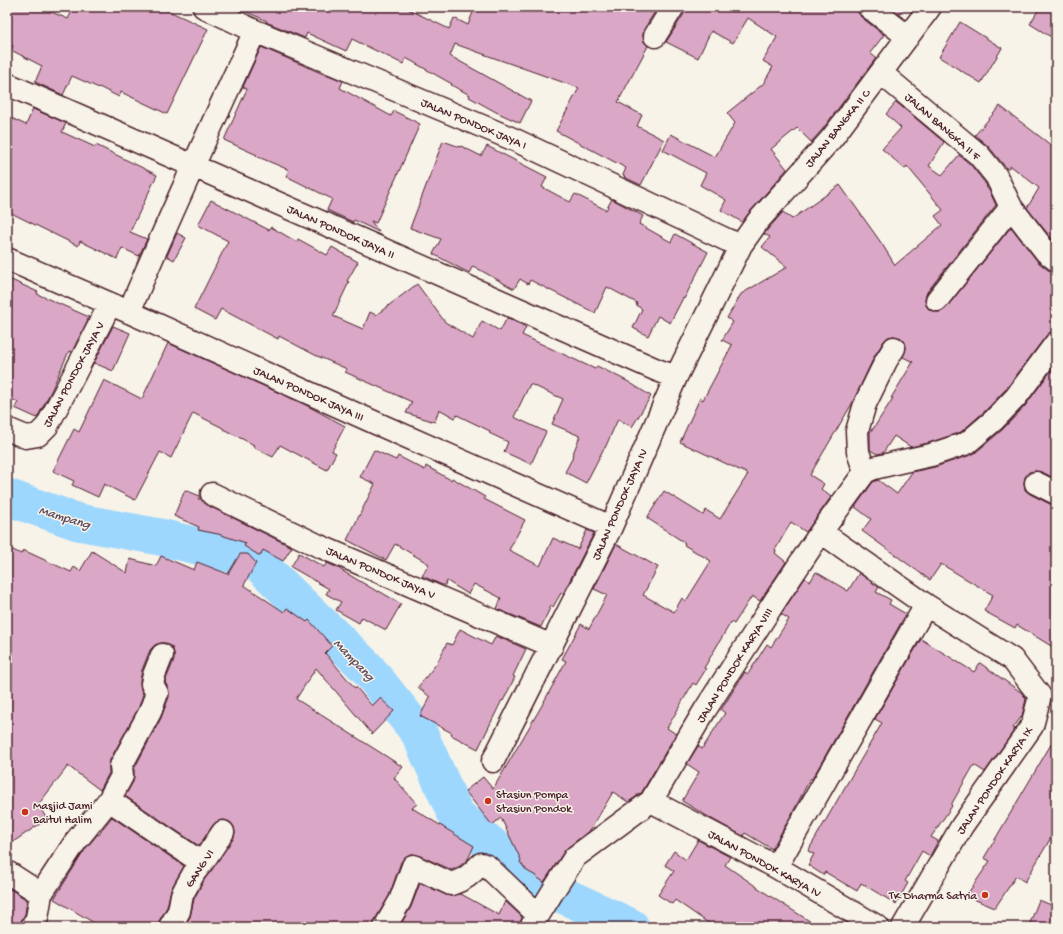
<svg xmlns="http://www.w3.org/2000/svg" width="1063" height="934" font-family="'Gochi Hand',sans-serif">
	<rect width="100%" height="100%" fill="#f7f3e8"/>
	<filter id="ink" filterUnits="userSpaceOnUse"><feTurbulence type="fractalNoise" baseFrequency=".025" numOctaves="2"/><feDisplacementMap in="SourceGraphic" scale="8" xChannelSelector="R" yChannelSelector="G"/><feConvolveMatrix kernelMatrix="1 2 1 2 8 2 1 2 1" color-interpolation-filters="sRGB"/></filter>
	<g filter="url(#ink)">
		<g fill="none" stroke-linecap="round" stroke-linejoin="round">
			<path stroke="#9ed7fe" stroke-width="37" d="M7,497l71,25 82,15 95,23 111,107 53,66 37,82 79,67 96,45"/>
		</g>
		<path fill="#daa8c6" stroke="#4a1f2b" d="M7,7h33l28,12 6,-12h86l48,22 -41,85 -46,-22 -2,5 -20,-10v1l-27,-12 -9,19 -28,-13 7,-16 -31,-16 2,-4 -6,-4z
			M236,7h168l45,22 5,-11 14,7 7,-18h183l-14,22 -1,6 1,7 4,4 -30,56 24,13 -5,11 27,14 -23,45 -17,-8 1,-1 -2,-1 3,-7 -70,-37 23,-43 -124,-44 -5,12 81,45 -11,22 -24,-11 -27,-15 1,-2 -19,-10 1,-1 -46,-26 -3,6 -51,-25 -6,12 -39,-18 -2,5 -39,-16 1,-1z
			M685,7h172l1,5 3,5 23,18 -14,18 6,5 -54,72 -11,12 -14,-14 -26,21 16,20 -38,44 -7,9 -21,-12 5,-10 -26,-15 6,-12 -43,-23 8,-16 44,23 20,-34 -8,-10 36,-29 10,-17 -10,-6 14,-24 -29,-19 -15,25 -22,-12 -13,27 -32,-16 18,-28z
			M890,7h15l-6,7z
			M1040,7h16v33l-26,-16z
			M960,22l42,26 -21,35 -42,-26z
			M261,47l67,29v-1l15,6 -3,7 51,28 3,-5 26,13 -44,99 -5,-2 8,11 -25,-12 -1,2 -26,-12 5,-11 -46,-23 3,-6 -33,-14 1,-1 -33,-15 23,-51 -4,-2z
			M896,102l48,40 -15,24 13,9 17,-20 11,9 15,19 2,3 -1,1 3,3 7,15 -69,87 -2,7 1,6 4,5 6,2h5l5,-4 65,-81 27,35 10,8 8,2v59l-5,1 -5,4 -40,53 -21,22 -24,21 -33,11 -17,4 -17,-11 -11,17 -6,1 -7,-4v-18l2,-3h1l20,-31h-2l22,-36 -10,-5 3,-9 -1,-6 -4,-4 -7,-2 -6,1 -4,4 -9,14 -22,47 -43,73 14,9 -3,5 10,8 -25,35 -15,-10 -16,28 1,1 -1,2 11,9 -26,39 -8,-5 -18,28 -3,-2 -27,46 2,1 -10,16 -3,-2 -26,45 9,6 -34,58 -2,2 -1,-1 -3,4 -8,5 -15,-10 -22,37 -26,21 -21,32 -8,-5v-1l-9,-5 -7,-9 1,-2 -20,-42 -9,7 -27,-34 18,-14 10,12 48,-82 25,-46 -4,-2 19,-35 8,5 18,-34 -13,-6 22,-45 42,23 -15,28 31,17 8,-14 4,3 25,-40 -27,-16 1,-2 -38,-25 17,-27 39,24 3,-5 14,9 28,-45 -68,-32 20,-44 3,2 29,-55 -10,-5 11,-18 -6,-4 14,-24 46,-27 -25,-20 8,-10 -6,-3 4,-5 15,-17 9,7 48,-34 42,59 13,21 47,-40 -7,-9 8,-6 -36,-44 -2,3 -23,-20 19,-21 -15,-14z
			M1000,106l56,43v95l-29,-36 12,-20 -28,-22 -4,3 -18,-22 -14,-12z
			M33,109l33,14 -4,9 33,15 1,-2 61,30 -27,57 17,7 -8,17 -17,-8 -5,11 -37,-18 -2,5 -71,-35v-95l19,9z
			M443,141l17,6 1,-1 20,10 6,-10 60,31 -5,10 28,15 5,-8 31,16 6,-11 31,17 -4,8 32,18 4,-8 33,18 -24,47 -1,-1 -13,25 -12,-7 -10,20 -15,-8 9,-19 -6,-4 1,-2 -30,-16 -12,26 -65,-33 -2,4 -8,-5 -6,10 -41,-23 -4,7 -36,-19 8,-15 -31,-11z
			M211,200l58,30 2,-3 26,15 1,-3 29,16 5,-8 26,15 -11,19 2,1 -16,34 30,13 7,-17 6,3 41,-31 28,38 28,17 9,-18 18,10 7,-13 19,9 -4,8 73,34 2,-3 30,15 24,15 -19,31 -14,-8 -13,29h-1l-18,35 -21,-11 8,-15 -1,-1 8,-20 -28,-12 11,-25 -33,-15 -16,33 32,15 -15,32 -27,-12 4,-10 -19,-9 1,-2 -33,-16 -2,3 -16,-9 -4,13 -29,-9 6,-11 -67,-30 2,-3 -32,-14 -36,-19 -1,3 -57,-30 -6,11 -21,-11 34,-68 -30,-16z
			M177,233l9,5 -12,22 -7,-4z
			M7,278l31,14 -1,2 52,23 -17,35 -3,-1 -17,38 -15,29 -22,-10 3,-6 -11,-5z
			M113,326l17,7 -17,38 -19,-8z
			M168,343l136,61 41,22 -13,25 4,2 -9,17 -47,-25 -7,12 -20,-10 1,-2 -31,-16v-1l-30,-15 -22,45 -11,-6 -25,48 -31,-16 -6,13 -26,-12 2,-4 -21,-10 21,-42 5,3 25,-52 38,19z
			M1056,364v115l-14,-7 -7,-1 -6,1 -4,5 -1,6 1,7 5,4 20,10 6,1v144l-39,-24 -2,3 -31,-17 9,-16 -52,-31 -11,16 -68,-49 9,-12 -16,-12 18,-25 5,-2 19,14 15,-22 23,-5 36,-12 4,-2 27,-23 23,-24z
			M374,450l22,10 2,-4 27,14 1,-4 25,14 1,-2 33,19 -1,2 41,21 -16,30 31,16 13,-28 25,11 9,-19 7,3 -31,61 -2,-1 -8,14 -2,-1 -10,21 -44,-18 4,-11 -27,-14 -6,10 -21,-13 -2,4h-3l-13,-6 -7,-3 7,-12 -34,-20 -9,16 -39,-20 28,-56 -15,-7z
			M185,490l15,6 -2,3h3l6,6 85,42 -9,14 -20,-11 -3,6 -16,-10 2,-3 -28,-9 -20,-4 1,-3 -25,-11z
			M7,547l14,7 2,-4 48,22 3,-5 6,4 12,-20 35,22 3,-14 26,7 5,-10 33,14 3,-8 31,12 12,-20h8l8,9 -12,22 40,27 3,-4 20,14 2,-2 23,26 -7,7 30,35 1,-1 16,19 8,-8 14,13 -22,23 -56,-66 -20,31 107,68 -9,11 23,26 -5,4 62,38 -6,13 -8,7 -8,4 -34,-15 -6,-1 -6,2 -5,6 -12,34 -15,25 -1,6h-189l6,-10 4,-18 2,-4 8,-15 29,-41 2,-6 -1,-6 -4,-5 -6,-2 -6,1 -5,4 -14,21 -74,-50 8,-14 1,-7v-6l27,-51 8,-21v-5l-4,-10 9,-22v-7l-2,-6 -6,-4h-5l-6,2 -5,5 -8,20 -2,11 1,9 2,4 -4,13 -29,53 -1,7v6l-9,17 -32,-24 -30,39 9,14 -40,27z
			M299,553l25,14 3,-4 9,4 42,25 1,-1 22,13 -15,26 -24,-13 -3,6 -23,-13 5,-8 -15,-8 3,-5 -38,-22z
			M816,572l32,19 11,-18 20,14 -3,5 15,8 -2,4 17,10 -94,165h-2l-16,31 -22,39 -27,-16 -2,3 -31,-17 -30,-18 17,-29 -12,-8 11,-18 4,3 23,-36 -4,-3 24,-38 3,2 19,-30 4,3 18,-28 -8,-5 24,-36 5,4z
			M460,629l31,16 5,-9 30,13 -13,27 2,1 -12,24 -1,-1 -24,49 -27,-14 1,-2 -32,-17 10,-19 -12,-10 19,-24 10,-20 5,2z
			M921,639l53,33 6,-9 42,30 4,6 -4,17 -9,12 2,1 -30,43 -11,-7 -23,40 1,1 -21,31 7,4 -8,15 -8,-5 -17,30 3,2 -12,21 -35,-21 -4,8 -32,-19 -2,3 -15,-10 6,-11 -6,-3 74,-128 -7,-4z
			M1056,736v93l-31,53 -9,-6 -21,32 -29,-12 24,-35 -6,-3z
			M112,817l72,49 -13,23 -4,18 -8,14 -1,6h-57l-47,-28 32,-51 12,-14 1,1 4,-7z
			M698,840l32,17 -5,8 45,31 49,31h-105l-39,-27 -3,4 -14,-9 16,-24 -9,-6 9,-14 12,9z
			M420,883l26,12 5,1 10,-2 38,21 6,-14 17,16 -3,10h-120l12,-20z
			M7,887l20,13 -2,14 -4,7 -1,6h-13z
			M1039,900l17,7v20h-17l-9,-4z"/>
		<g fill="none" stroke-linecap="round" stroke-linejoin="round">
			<g stroke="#4a1f2b" stroke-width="25">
				<path id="minor" d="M204,7l51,24 260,109 212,100 14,5
					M869,7l39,30
					M655,36l18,-29
					M881,73l98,82 17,21 15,31 35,45 10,8
					M7,84l650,286 19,7
					M7,259l122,53 249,112 233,103
					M937,300l74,-93
					M129,312c40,-95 83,-188 126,-281
					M7,429l19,8 12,-2 9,-9 28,-53 35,-69
					M865,472l-7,-20 -1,-21 8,-27 21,-43 8,-13
					M1036,483l20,10
					M212,494l105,51 235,101
					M821,532l105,73 86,54 28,37
					M493,761l118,-234 65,-150 65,-132 17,-24 74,-83 98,-131
					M109,800l93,63
					M651,801l125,66 102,60
					M776,867l150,-262
					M7,872l34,22
					M32,927l5,-9 4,-24 35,-53 33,-41 13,-24 -1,-10 29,-54 7,-19 -5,-9 2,-9 8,-20
					M170,927l9,-16 3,-16 3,-6 9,-16 8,-10 21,-31
					M385,927l15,-26 13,-35 38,18c15,-5 19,-9 30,-20l6,2 51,49
					M531,927l24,-39 20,-31 76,-56 54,-91 70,-109 46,-69 44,-60 9,-4 25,-6 32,-7 36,-12 27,-23 22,-23 40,-54
					M903,927l59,-101 70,-100 8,-30"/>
			</g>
			<use href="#minor" stroke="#f7f3e8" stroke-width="22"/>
		</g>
	</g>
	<g fill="#c8321e" stroke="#f7f3e8" stroke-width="1.5">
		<circle cx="488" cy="801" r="4"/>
		<circle cx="25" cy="812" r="4"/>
		<circle cx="985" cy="895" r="4"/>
	</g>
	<g text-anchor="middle" stroke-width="3" stroke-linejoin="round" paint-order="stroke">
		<g font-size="12" fill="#4a1f2b" stroke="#f7f3e8">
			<text transform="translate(474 123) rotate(23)" y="4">JALAN PONDOK JAYA I</text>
			<text transform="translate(943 126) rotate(41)" y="4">JALAN BANGKA II F</text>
			<text transform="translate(837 128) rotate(-51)" y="4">JALAN BANGKA II C</text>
			<text transform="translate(341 231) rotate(24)" y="4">JALAN PONDOK JAYA II</text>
			<text transform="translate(73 374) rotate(-62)" y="4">JALAN PONDOK JAYA V</text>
			<text transform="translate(309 393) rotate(24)" y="4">JALAN PONDOK JAYA III</text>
			<text transform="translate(619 504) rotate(-66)" y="4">JALAN PONDOK JAYA IV</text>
			<text transform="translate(381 572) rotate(23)" y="4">JALAN PONDOK JAYA V</text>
			<text transform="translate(734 665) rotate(-58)" y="4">JALAN PONDOK KARYA VIII</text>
			<text transform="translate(994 780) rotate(-56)" y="4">JALAN PONDOK KARYA IX</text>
			<text transform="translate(765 863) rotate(29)" y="4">JALAN PONDOK KARYA IV</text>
			<text transform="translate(199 868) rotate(-57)" y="4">GANG VI</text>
		</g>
		<g font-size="12" fill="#4a1f2b" stroke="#f7f3e8" text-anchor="start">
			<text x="496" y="798">Stasiun Pompa<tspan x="496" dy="14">Stasiun Pondok</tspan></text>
			<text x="33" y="809">Masjid Jami<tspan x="33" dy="14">Baitul Halim</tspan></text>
			<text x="977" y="899" text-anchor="end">TK Dharma Satria</text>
		</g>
		<g font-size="13" font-style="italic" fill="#5f4d60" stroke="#f7f3e8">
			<text transform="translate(65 516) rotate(17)" y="5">Mampang</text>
			<text transform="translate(355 659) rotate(46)" y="5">Mampang</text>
		</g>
	</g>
	<rect width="1063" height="934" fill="none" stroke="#f7f3e8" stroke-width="24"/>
	<rect x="12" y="12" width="1039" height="910" fill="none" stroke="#4a1f2b" stroke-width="1.5" filter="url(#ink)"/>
</svg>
